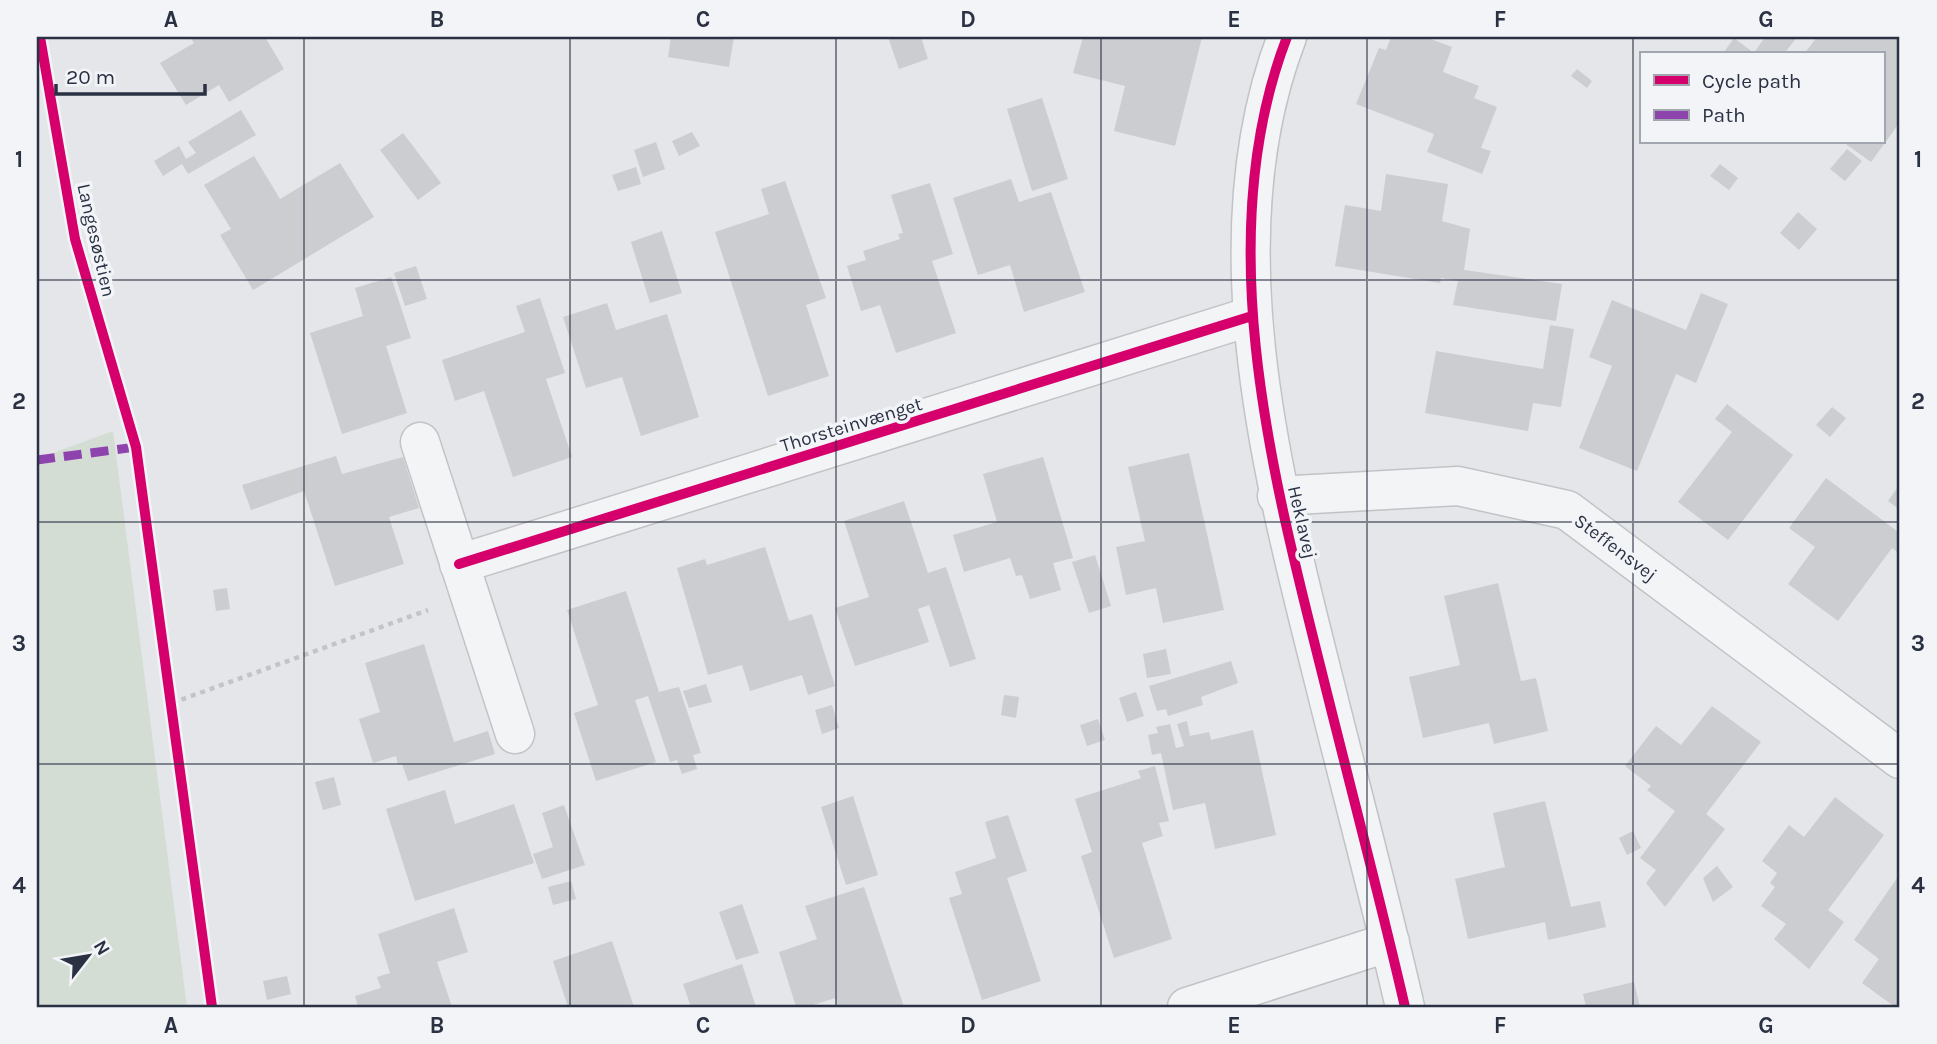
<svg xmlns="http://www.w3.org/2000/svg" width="1937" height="1044" font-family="Karla,sans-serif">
	<rect width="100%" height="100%" fill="#e4e6e9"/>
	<path fill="#d4ddd4" d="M113,431l74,576h-150v-548z"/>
	<path fill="#cbcdd1" d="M190,37h75l19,32 -55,33 -10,-17 -33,20 -26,-42 34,-20z
		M671,37h63l-5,30 -61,-10z
		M888,37h33l7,22 -29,10z
		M1083,37h119l-27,109 -61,-15 11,-45 -52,-13z
		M1391,37h34l27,10 -9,25 36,14 -5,12 23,9 -16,41 10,3 -9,23 -55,-22 7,-18 -78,-30 23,-56 7,2z
		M1765,37h32l-13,17h-57l-3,-2 10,-14 20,15z
		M1817,37h83v85l-29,40 -28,-20h40v-88h-79z
		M1577,69l15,12 -5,7 -16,-12z
		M1042,98l26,81 -36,12 -25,-82z
		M241,110l15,25 -68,39 -6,-10 -19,12 -9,-15 25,-15 7,13 10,-6 -8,-11z
		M692,132l8,14 -21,10 -7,-15z
		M403,133l38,50 -23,17 -38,-50z
		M656,142l9,27 -22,8 -9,-27z
		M1847,149l15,12 -17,20 -15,-12z
		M254,156l26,43 60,-36 34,54 -121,73 -33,-55 11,-6 -27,-44z
		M1720,164l18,14 -9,12 -19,-14z
		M636,167l5,17 -23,7 -6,-16z
		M1386,174l62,10 -6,37 28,8 -6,41 98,14 -6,37 -103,-16 5,-24 -17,-3 -1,5 -105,-17 10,-61 36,6z
		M1011,179l8,23 32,-10 34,100 -61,20 -14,-47 -32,10 -25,-77z
		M785,181l41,117 -20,7 23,71 -61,20 -53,-164 54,-18 -8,-25z
		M930,183l23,71 -21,7 24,72 -60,20 -16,-48 -19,6 -14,-45 19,-6 -3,-9 37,-12 -2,-5 5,-1 -12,-38z
		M1798,212l19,17 -18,21 -19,-17z
		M662,231l20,62 -32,10 -19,-61z
		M416,266l11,33 -22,7 -11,-33z
		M391,277l20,61 -25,8 21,67 -65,21 -32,-101 53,-17 -8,-28z
		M1701,293l27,11 -32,79 -20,-9 -39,97 -58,-23 33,-82 -23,-9 23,-57 74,30z
		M540,298l25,75 -19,6 26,78 -59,20 -29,-86 -29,10 -13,-41 83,-28 -9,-26z
		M607,303l9,27 51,-16 32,103 -58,19 -19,-59 -36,11 -23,-71z
		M1550,325l24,4 -13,78 -28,-4 -5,28 -103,-18 11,-62 107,18z
		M1727,404l66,51 -65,85 -50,-38 54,-70 -17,-13z
		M1832,407l14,11 -16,19 -14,-12z
		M1189,453l35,157 -61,13 -7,-35 -30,7 -10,-48 29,-6 -17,-74z
		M336,456l6,18 61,-17 16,51 -30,9 15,47 -69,22 -31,-95 -53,19 -9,-25z
		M1043,457l30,101 -20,5 8,27 -31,9 -8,-24 -6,1 -6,-18 -46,14 -11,-37 44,-13 -14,-48z
		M1826,478l71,53 3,-5v28l-8,-6 -54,73 -50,-37 27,-37 -26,-19z
		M1900,484v26l-12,-9z
		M904,501l24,72 18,-6 30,92 -26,8 -21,-62 -11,4 11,33 -74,24 -20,-58 34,-11 -25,-76z
		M765,547l24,74 23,-7 23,72 -27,9 -6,-20 -52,16 -8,-26 -34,10 -31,-107 28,-9 2,6z
		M1095,555l16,51 -22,7 -17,-51z
		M1498,583l23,98 15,-3 12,53 -54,13 -5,-21 -66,15 -14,-61 51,-12 -16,-69z
		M227,588l3,21 -14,2 -3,-21z
		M626,591l33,101 20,-5 22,66 -8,2 4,14 -15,5 -5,-14 -7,2 -22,-66 -13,4 21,62 -60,19 -22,-68 24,-8 -31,-95z
		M424,644l30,98 34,-11 7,23 -87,27 -6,-17 -4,1 -2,-9 -23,7 -14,-44 21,-7 -15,-49z
		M1166,649l5,25 -24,4 -4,-24z
		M1231,661l7,22 -37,14 2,8 -35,11 -2,-7 -9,2 -8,-25z
		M706,684l6,18 -23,6 -6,-17z
		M1136,692l8,24 -17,6 -8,-24z
		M1004,695l15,2 -3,21 -15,-3z
		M832,705l7,23 -17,6 -7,-24z
		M1712,706l49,36 -55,72 19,15 -60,78 -19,-24 10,-13 -16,-12 35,-47 -28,-21 4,-4 -26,-20 31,-40 25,19z
		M1098,719l7,21 -18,6 -7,-21z
		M1187,721l3,15 19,-4 2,8 42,-10 23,105 -61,14 -10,-46 -32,7 -12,-57 -9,2 -4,-20 10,-2 -2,-6 14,-3 6,24 8,-2 -7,-22z
		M1155,766l14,55 -10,2 4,13 -21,7 30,96 -58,19 -33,-102 11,-4 -17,-53 66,-21 -3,-7z
		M334,777l7,28 -18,5 -8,-28z
		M445,790l10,34 59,-20 20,59 -119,38 -29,-92z
		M853,796l25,79 -32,10 -25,-78z
		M1835,797l49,38 -56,75 16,12 -35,47 -35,-30 12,-15 -25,-18 14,-19 -5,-4 7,-10 -15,-12 27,-36 15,12z
		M1545,801l26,106 29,-6 6,26 -58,13 -3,-18 -77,17 -13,-60 50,-12 -12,-54z
		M564,805l21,60 -43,14 -9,-25 20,-7 -11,-34z
		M1008,815l19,56 -20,7 34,103 -59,19 -33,-102 13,-4 -7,-22 41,-14 -11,-36z
		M1633,831l8,17 -14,7 -8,-17z
		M1717,866l16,21 -20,15 -10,-24z
		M1900,874v133h-5l-33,-24 17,-24 -25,-19z
		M571,881l5,18 -23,6 -5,-18z
		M864,887l40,120h-66l-3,-9 -28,9h-11l-17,-55 38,-13 -12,-33z
		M742,904l17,49 -23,7 -17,-48z
		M454,908l14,44 -31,10 15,45h-94l-3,-11 26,-8 -4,-11 13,-4 -12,-39z
		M612,941l22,66h-66l-15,-46z
		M742,964l14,43h-65l-8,-23z
		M287,976l4,18 -24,6 -4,-19z
		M1634,982l6,25h-54l-3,-13z"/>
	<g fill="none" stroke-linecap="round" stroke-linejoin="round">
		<g stroke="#c1c3c7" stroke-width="41">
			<path id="minor" d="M1287,37c-77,199 -16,433 34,632 28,113 58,225 84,338
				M420,442l95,292
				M1277,496l181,-10 109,24 333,249
				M459,564l793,-248
				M1187,1007l203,-65"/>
		</g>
		<path stroke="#c3c4c9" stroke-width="4.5" stroke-dasharray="5 5" stroke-linecap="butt" d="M172,703l256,-93"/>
		<use href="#minor" stroke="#f3f4f6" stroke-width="38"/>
		<path stroke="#8e44ad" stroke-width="9" stroke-dasharray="18 9" stroke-linecap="butt" d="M37,460l99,-13"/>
		<g stroke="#f2f4f8" stroke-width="15">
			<path id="cycleway" d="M40,37l35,202 61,208 76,560
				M1287,37c-77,199 -16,433 34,632 28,113 58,225 84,338
				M459,564l793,-248"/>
		</g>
		<use href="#cycleway" stroke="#d6006c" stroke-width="10"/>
	</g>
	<path fill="none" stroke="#2a3143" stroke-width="2" stroke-opacity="0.55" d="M304,37v970M570,37v970M836,37v970M1101,37v970M1367,37v970M1633,37v970M37,280h1863M37,522h1863M37,764h1863"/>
	<g text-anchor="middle" stroke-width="7" stroke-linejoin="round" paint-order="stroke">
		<g font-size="19" fill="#2a3143" stroke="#f2f4f8">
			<text transform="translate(97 240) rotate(77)" y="7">Langesøstien</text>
			<text transform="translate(851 424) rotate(-17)" y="7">Thorsteinvænget</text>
			<text transform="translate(1303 522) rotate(77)" y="7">Heklavej</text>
			<text transform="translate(1616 547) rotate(37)" y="7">Steffensvej</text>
		</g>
	</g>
	<rect width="1937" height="1044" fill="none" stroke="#f2f4f8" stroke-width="77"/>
	<rect x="1640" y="52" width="245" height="91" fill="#f2f4f8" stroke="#a2a6b0" stroke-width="2"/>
	<rect x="1654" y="75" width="35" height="10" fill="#d6006c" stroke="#a2a6b0" stroke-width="2"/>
	<text x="1702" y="88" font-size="21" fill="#2a3143">Cycle path</text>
	<rect x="1654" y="110" width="35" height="10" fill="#8e44ad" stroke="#a2a6b0" stroke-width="2"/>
	<text x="1702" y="122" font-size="21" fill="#2a3143">Path</text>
	<g transform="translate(88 956) rotate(59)" stroke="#f2f4f8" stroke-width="5" paint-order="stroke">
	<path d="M0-5L12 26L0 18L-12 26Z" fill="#2a3143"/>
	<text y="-10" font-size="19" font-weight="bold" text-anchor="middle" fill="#2a3143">N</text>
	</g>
	<path d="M56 84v10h149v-10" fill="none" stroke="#2a3143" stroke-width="3.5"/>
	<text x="66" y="84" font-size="21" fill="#2a3143" stroke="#f2f4f8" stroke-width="5" paint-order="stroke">20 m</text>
	<rect x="38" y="38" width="1860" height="968" fill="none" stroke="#2a3143" stroke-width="2.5"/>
	<g font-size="23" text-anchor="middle" font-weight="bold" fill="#2a3143">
		<text x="171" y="27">A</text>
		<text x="437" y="27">B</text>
		<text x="703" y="27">C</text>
		<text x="968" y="27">D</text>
		<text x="1234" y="27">E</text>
		<text x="1500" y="27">F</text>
		<text x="1766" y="27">G</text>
		<text x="19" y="167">1</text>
		<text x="1918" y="167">1</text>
		<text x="19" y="409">2</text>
		<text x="1918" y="409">2</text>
		<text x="19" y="651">3</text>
		<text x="1918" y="651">3</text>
		<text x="19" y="893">4</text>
		<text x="1918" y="893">4</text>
		<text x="171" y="1033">A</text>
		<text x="437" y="1033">B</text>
		<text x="703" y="1033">C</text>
		<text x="968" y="1033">D</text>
		<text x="1234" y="1033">E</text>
		<text x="1500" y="1033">F</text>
		<text x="1766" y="1033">G</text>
	</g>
</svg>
